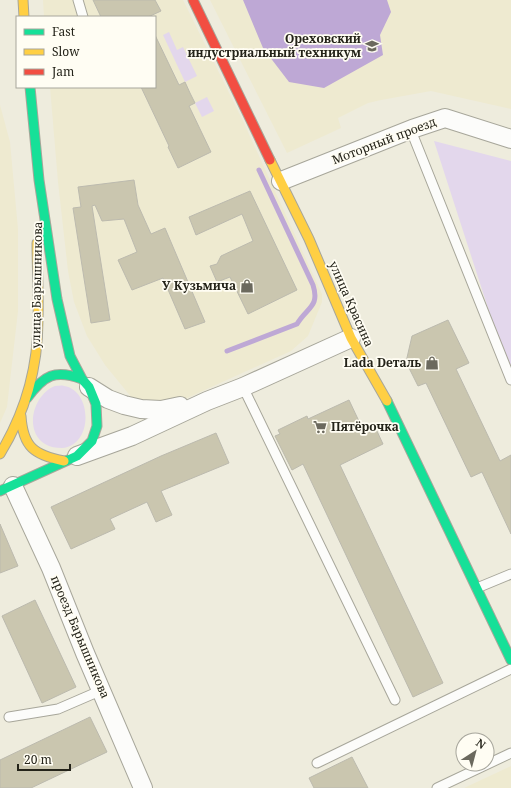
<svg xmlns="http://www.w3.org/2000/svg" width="511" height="788" font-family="'Noto Serif',serif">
	<rect width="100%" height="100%" fill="#eeecdd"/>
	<path fill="#eeead0" d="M43,0h140l60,121 79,173v8l-14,34 -17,15 -106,48 -33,5 -20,-6 -27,-33 -18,-29 -13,-34 -6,-31 -10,-89 -8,-95h105v-70h-111z
		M210,0h301v109l-80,-18 -50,9 -13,3 -30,15 3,10 -54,25z
		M0,105l10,37 8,87v82l-11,96 -7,16z
		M511,766v22h-47z"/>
	<path fill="#e3d7ec" d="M169,32l8,18 6,-3 14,29 -12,6 -22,-47z
		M207,97l7,14 -12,6 -7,-14z
		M434,141l77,20v211l-2,1z
		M55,386c3,0 7,-1 9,0 28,4 30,59 -2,62 -6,0 -12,-1 -17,-4 -22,-14 -11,-50 10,-58z"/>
	<path fill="#bea8d5" d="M243,0h144l4,12 -11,23 3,20 -59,33 -35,-6 -26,-34z"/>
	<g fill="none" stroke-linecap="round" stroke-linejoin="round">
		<path stroke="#bea8d5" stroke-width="5" d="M227,351l70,-27c10,-17 23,-17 16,-39l-54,-115"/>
	</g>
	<path fill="#cac6af" stroke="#bcbaae" d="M93,0h62l6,11 -13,6h-47z
		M155,35l24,50 6,-3 5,11 5,10 -6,3 22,46 -33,16 -10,-21 1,-1 -28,-59h14z
		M134,180l4,25 13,29 14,-6 40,94 -20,7 -22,-51 -31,12 -14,-30 19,-8 -13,-33 -22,2 -7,-16 -3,1 18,114 -19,3 -18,-115 8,-1 -3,-20z
		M250,191l47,99 -49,24 -18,-37 -13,5 -7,-16 7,-2 4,-8 32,-15 -11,-27 -46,21 -7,-18z
		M448,320l21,43 -13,6 44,92 11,-6v79l-29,-62 -11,5 -45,-94 -8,3 -12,-24 6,-26z
		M349,400l16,34 11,-5 7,15 -43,21 103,218 -30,14 -110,-233 -11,6 -17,-34 5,-2 -2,-4 29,-14 1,3z
		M216,433l13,30 -68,28 11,24 -16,7 -9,-20 -37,17 5,10 -44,20 -20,-42 110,-51z
		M0,524l18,42 -18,7z
		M35,600l41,87 -34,16 -40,-87z
		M90,717l17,35 -76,36h-31v-28z
		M352,757l16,31h-54l-5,-10z"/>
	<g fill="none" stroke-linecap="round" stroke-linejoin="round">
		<g stroke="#a7a69a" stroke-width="11">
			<path id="lane" d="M78,0l5,17
				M414,138l97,242
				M243,387l152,313
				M477,588l34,-14
				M9,717l49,-8 44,-19
				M317,763l194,-94
				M437,788l74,-35"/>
		</g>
		<g stroke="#a7a69a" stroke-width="20">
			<path id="street" d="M281,181l131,-52 33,-11 66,21
				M89,387l19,12 16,6 17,4 20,1 19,-4
				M77,456l55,-20 75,-35 36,-14 108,-49
				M13,486l38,82 34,85 58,135"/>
		</g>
		<g stroke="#a7a69a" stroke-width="11">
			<path id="fast" d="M27,398c17,-23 28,-29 55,-19
				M387,401l124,259
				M0,491l77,-35 15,-15 5,-15 -1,-22 -7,-17 -7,-8 -12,-23 -13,-57 -18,-119 -9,-93"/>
		</g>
		<g stroke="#a7a69a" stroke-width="11">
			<path id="slow" d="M23,0l1,17
				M270,160l39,79 42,99 36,63
				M21,416c2,31 13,39 43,45
				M0,454c25,-41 38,-86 38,-134 1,-26 -1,-51 -1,-77"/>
		</g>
		<g stroke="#a7a69a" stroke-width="11">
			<path id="jam" d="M193,0l77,160"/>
		</g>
		<use href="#lane" stroke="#fcfcfa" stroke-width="9"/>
		<use href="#street" stroke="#fcfcfa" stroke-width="18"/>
		<use href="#fast" stroke="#16e098" stroke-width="9"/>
		<use href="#slow" stroke="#ffcf43" stroke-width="9"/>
		<use href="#jam" stroke="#f24e42" stroke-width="9"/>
	</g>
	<defs>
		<g id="university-bare" transform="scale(1.08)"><path d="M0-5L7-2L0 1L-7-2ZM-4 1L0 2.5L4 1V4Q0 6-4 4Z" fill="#6b695e" stroke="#fffdf3" stroke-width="2.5" paint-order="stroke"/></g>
		<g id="shop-bare" transform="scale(1.08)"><path d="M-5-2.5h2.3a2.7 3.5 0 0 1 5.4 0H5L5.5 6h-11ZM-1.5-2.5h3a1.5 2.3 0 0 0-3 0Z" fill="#6b695e" stroke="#fffdf3" stroke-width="2.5" paint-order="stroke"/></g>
		<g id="supermarket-bare" transform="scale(1.08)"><path d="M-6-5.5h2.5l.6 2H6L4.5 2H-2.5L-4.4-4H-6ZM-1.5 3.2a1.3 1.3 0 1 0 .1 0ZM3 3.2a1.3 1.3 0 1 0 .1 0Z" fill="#6b695e" stroke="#fffdf3" stroke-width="2.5" paint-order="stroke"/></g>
	</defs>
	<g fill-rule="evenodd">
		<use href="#university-bare" x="372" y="46"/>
		<use href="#shop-bare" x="247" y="286"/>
		<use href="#shop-bare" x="432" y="363"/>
		<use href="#supermarket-bare" x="320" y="427"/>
	</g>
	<g text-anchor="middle" stroke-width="3.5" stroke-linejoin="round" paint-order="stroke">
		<g font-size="12" font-weight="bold" fill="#242319" stroke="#fffdf3" text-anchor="end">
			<text x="361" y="43">Ореховский<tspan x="361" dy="14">индустриальный техникум</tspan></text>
			<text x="236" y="290">У Кузьмича</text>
			<text x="421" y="367">Lada Dеталь</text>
			<text x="331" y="431" text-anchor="start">Пятёрочка</text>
		</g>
		<g font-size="12" fill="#242319" stroke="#fffdf3">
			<text transform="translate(384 141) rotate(-21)" y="4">Моторный проезд</text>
			<text transform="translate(37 285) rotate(-89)" y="4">улица Барышникова</text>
			<text transform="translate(351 304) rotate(66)" y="4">улица Красина</text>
			<text transform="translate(80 637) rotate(67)" y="4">проезд Барышникова</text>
		</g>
	</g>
	<rect x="16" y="16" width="140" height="72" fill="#fffdf3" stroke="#a7a69c"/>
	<rect x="24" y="29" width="20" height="6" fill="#16e098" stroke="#a7a69c"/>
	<text x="52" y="36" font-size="12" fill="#242319">Fast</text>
	<rect x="24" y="49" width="20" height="6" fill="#ffcf43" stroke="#a7a69c"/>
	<text x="52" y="56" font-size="12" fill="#242319">Slow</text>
	<rect x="24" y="69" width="20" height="6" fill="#f24e42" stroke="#a7a69c"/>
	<text x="52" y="76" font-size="12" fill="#242319">Jam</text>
	<g transform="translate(475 752) rotate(36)"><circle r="19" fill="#fffdf3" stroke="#a7a69c"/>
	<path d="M0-3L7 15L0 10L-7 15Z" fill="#6b695e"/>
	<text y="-6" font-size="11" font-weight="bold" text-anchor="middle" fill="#242319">N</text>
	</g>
	<path d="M18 764v6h52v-6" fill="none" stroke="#242319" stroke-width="2"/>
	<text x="24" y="764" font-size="12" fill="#242319" stroke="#fffdf3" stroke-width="3" paint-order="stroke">20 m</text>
</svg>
